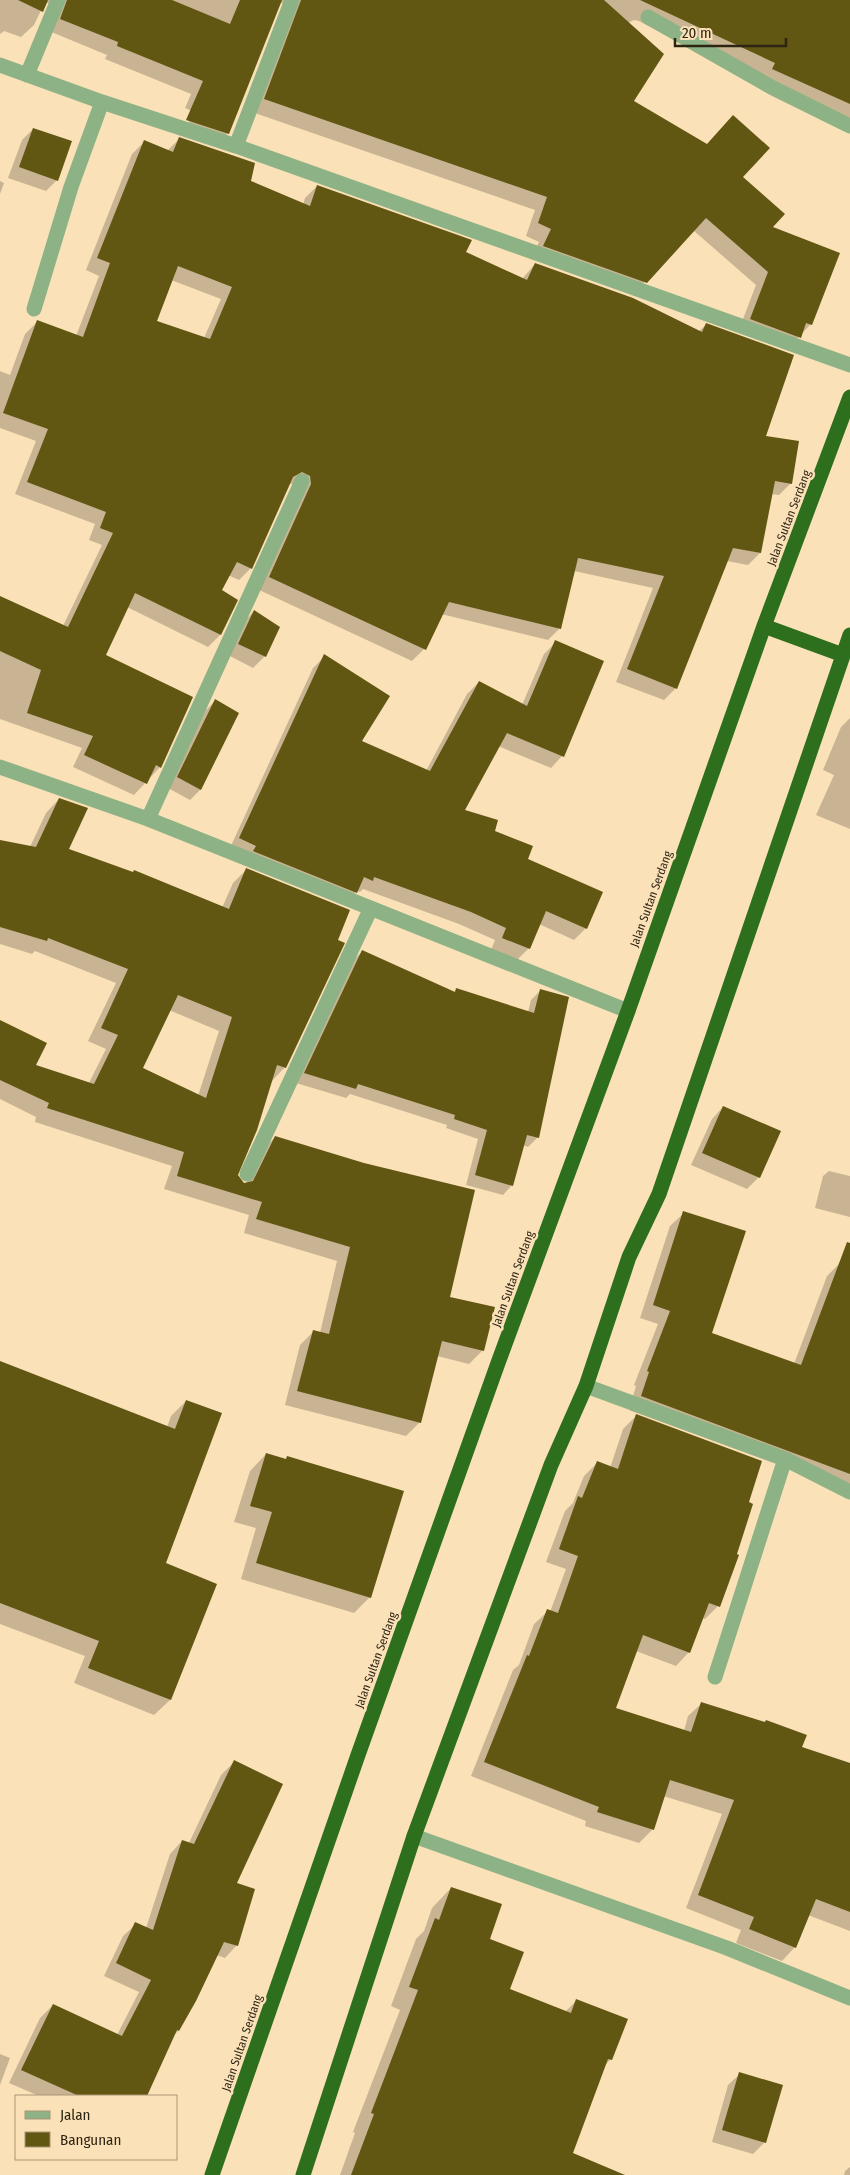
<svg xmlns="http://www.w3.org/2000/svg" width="850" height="2175" font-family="'Fira Sans Condensed',sans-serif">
	<rect width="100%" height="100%" fill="#fbe1b7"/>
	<path fill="#0003" fill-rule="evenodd" d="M0,0h850v131l-177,-97 -4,3 -30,-16 -5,-1 -6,3 4,79 109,75 30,51 40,96 -24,25 -49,-17 18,-47 -63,-55 -60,64 -102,-36 8,-16 -13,-6 9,-26 -283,-98 35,-105 -5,-4 -3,1 -51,129 -12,13 -31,-10 7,-25 -7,-3 6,-14 -86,-35 2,-4 -58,-24 6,-19 -7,-9 -4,1 -10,21 -13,12 -17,-6 -4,3z
		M33,129l24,51 -11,11 -38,-13 14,-38z
		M179,139l71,43 53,23 2,-7 12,-12 205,93 13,-15 164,67 7,-6 58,112 27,46 -12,12 -8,-1 -11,59 -12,12 -21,-4 -51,127 -12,12 -48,-18 37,-94 -79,-17 -14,57 -12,12 -107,-26 -17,35 -12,12 -155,-72 37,-105h-4l-39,84 -12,12 -11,-5 -8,15v45l-12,12 -81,-40 -22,48 55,112 -26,28 -61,-28 9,-19 -82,-29v-122l63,29 39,-81 -13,-5 6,-16 -80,-30 21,-53 -36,-13v-57l10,4 15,-41 12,-12 39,14 23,-60 -13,-6 46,-116 12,-12 23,9zM171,280l50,19 -17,39 -48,-17z
		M0,181l4,2 -4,11z
		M254,611l25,16 -14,29 -12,12 -25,-13 15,-32z
		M556,642l46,19 -40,95 -11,12 -53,-22 -35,65 30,21 33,28 60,68 -12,12 -35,-16 -10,24 -12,12 -26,-10 4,-10 -36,-16 -96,-35 -3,3 -3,-1 -13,13 -115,-54 84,-182 12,-12 35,86 66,29 41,-77 12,-12 43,23 22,-51z
		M215,701l22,12 -37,77 -10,10 -22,-12 37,-77z
		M850,718v111l-34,-14 18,-40 -11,-5 18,-43z
		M59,799l9,51 154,58 11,-25 13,-13 39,197 -14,15 -35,93 7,9h3l16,-33 13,-14 174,161 34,52 -14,14 -32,-8 -17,66 -14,14 -121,-31 15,-60 14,-14 6,2 17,-72 -93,-28 5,-18 -85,-26 8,-23 -137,-44 1,-5 -36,-18v-77l34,43 55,18 17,-34 -18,-8 28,-58 -81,-32 -3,3 -32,-10v-102l30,5 16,-34zM169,1010l50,21 -21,65 -57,-27z
		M362,952l91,41 4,-4 71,23 3,-12 9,-9 -2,146 -10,10 -5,-2 -11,40 -9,10 -37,-10 12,-46 -32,-11 1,-3 -97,-31 -4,4 -50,-15 56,-122z
		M723,1107l36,70 -12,12 -56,-24 21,-46z
		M829,1171l21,5v41l-35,-9 8,-32z
		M684,1213l27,121 83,30 33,-88 14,-14 9,4v225l-221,-81 7,-24 -2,-1 24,-61 -18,-6 30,-92z
		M0,1363l167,64 4,-11 15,-15 -21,163 5,136 -16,15 -80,-32 11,-27 -85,-32z
		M636,1416l82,190 -13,13 -3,-1 -13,34 -13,14 -40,-15 -21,58 69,22 4,-15 14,-13 98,45 50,17v166l-42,-16 -13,32 -13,14 -46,-18 5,-13 -55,-22 36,-94 -59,-18 -11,34 -13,13 -54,-17 1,-5 -115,-45 42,-106 6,-5 15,-41 14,-13 2,1 16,-43 -20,-7 19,-51 8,-8 11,-27 13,-13 13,5 13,-39z
		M266,1454l19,6 3,-3 82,140 -16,16 -113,-34 15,-51 -22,-6 16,-51z
		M234,1762l3,183 -12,13 -9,-3 -21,45 -17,31 -4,4 -29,61h-106l-30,-13 31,-65 13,-13 64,30 22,-43 -35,-16 19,-40 13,-12 10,4 24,-74 12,-13 7,2 32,-68z
		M451,1888l38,52 20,50 56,22 12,-12 34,59 -7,7 -33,87 38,22h-269l15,-42 -2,-1 47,-122 -9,-4 25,-67 8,-8 8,-23z
		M0,2054l10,4 -10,27z
		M740,2074l25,68 -12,12 -41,-12 16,-57z
		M850,2167v8h-6l1,-4z"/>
	<path fill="#615612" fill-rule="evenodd" d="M18,0h30l-5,12z
		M67,0h105l58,24 10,-24h42l-53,134 -43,-14 17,-39 -86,-35 1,-4 -58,-23z
		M301,0h303l60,54 -30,47 73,43 26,-29 37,33 -27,29 42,37 -12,13 67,26 -28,72 -6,-2 -5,15 -51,-19 18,-47 -62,-54 -59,65 -104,-37 8,-17 -13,-6 9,-26 -283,-98z
		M640,0h210v104l-78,-35 3,-6z
		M33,128l39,13 -14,40 -39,-14z
		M179,137l76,26 -4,18 59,25 7,-21 155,55 -6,12 61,28 8,-17 98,35 69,34 4,-9 88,32 -28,81 33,5 -7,43 -17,-3 -14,72 -28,-5 -56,141 -50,-20 37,-93 -86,-18 -17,71 -112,-27 -23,48 -157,-73 42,-93 -1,-8 -8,-4 -9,5 -41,92 -15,-7 -15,28 16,10 -17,35 -86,-42 -29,62 87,42 -32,71 -5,-3 -9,19 -63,-29 9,-19 -66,-23 14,-43 -41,-19v-55l68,31 45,-94 -13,-5 6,-16 -79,-30 21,-53 -45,-16 34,-93 46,17 27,-74 -13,-5 47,-118 29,12zM178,266l54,21 -22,52 -53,-18z
		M254,610l26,17 -14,30 -28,-13z
		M555,640l49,21 -40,96 -57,-24 -42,77 33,10 -3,11 38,15 -5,13 75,33 -16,37 -41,-18 -16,38 -28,-11 4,-10 -35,-16 -97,-35 -1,4 -9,-4 -7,16 -104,-42 3,-5 -17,-8 85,-184 66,42 -28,45 68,30 49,-90 48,25z
		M215,699l24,14 -38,77 -24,-13z
		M59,798l29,10 -19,41 64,23 1,-2 95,39 17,-41 104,42 -12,30 7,3 -59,125 -9,-3 -20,65 -19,45 6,8 9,-2 22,-45 89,27 111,27 -25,107 45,10 -11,44 -42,-10 -21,82 -124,-32 16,-61 16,4 21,-87 -94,-28 6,-17 -85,-26 7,-24 -137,-44 2,-5 -49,-23v-60l47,23 -11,22 58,19 24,-49 -17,-7 27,-59 -80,-31 -1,3 -47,-14v-87l36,7zM178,995l54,22 -26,81 -63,-30z
		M362,950l93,42 1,-4 78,25 6,-24 29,8 -30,141 -12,-3 -14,51 -38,-11 12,-45 -33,-11 1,-4 -97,-31 -2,5 -52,-16z
		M723,1106l58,25 -21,47 -58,-25z
		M683,1211l63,20 -34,102 89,32 46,-123 3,1v231l-209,-78 8,-24 -2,-1 23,-60 -17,-6z
		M0,1361l175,68 11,-29 36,13 -56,150 51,21 -46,116 -83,-32 11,-27 -99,-38z
		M636,1414l126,47 -13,41 4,2 -16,50 2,1 -19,52 -11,-4 -19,50 -47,-18 -27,73 75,24 10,-30 64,20 1,-2 41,15 -5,12 48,16v149l-34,-13 -20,49 -47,-19 5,-12 -56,-22 36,-95 -64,-20 -16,50 -57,-18 2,-5 -115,-45 43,-107 2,1 18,-47 11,4 20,-57 -19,-7 19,-53 4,2 15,-37 21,8z
		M266,1453l20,6 1,-3 117,35 -33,107 -115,-35 16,-51 -22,-6z
		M234,1760l49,24 -46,99 18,6 -17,57 -14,-4 -28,59 -17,30 -2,-1 -30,66h-68l-58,-26 32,-66 69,32 29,-56 -35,-17 19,-41 18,8 29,-90 12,4z
		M451,1887l51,17 -12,35 34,13 -14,37 61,24 5,-14 52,20 -16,41 -4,-1 -35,94 52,22h-274l23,-61 -3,-1 47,-123 -9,-3 26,-69 4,2z
		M739,2072l44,13 -17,58 -44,-13z"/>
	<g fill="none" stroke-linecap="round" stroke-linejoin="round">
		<path stroke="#8db285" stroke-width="15" d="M648,17l125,71 77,38
			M0,65l102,37 134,44 614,219
			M27,75l31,-75
			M236,146l56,-146
			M34,309l37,-122 31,-85
			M0,767l148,52 480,192
			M148,819l154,-338
			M247,1174l124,-266
			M586,1386l199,73 65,33
			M715,1677l70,-218
			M414,1836l313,112 123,50"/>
		<path stroke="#2d6f1d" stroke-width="15" d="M764,626l79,29
			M212,2175l146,-420 140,-392 130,-352 136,-385 86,-229
			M303,2175l111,-339 137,-371 35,-79 43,-129 30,-63 191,-559"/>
	</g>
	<g text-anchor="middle" stroke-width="5" stroke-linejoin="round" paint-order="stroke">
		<g font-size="12" fill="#2e2414" stroke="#fbe1b7">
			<text transform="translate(789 518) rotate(-69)" y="4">Jalan Sultan Serdang</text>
			<text transform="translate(651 899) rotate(-70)" y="4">Jalan Sultan Serdang</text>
			<text transform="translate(513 1279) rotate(-70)" y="4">Jalan Sultan Serdang</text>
			<text transform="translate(376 1660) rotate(-70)" y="4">Jalan Sultan Serdang</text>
			<text transform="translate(242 2043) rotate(-71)" y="4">Jalan Sultan Serdang</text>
		</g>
	</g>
	<rect x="15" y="2095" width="162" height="65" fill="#fbe1b7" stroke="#a99576"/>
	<rect x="25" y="2111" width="25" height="8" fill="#8db285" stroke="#a99576"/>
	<text x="60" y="2120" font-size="15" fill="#2e2414">Jalan</text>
	<rect x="25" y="2132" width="25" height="15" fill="#615612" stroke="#a99576"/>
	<text x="60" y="2145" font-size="15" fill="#2e2414">Bangunan</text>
	<path d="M675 38v8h111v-8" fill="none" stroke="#2e2414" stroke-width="2.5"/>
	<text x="682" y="38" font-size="15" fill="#2e2414" stroke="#fbe1b7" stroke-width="4" paint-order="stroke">20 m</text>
</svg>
